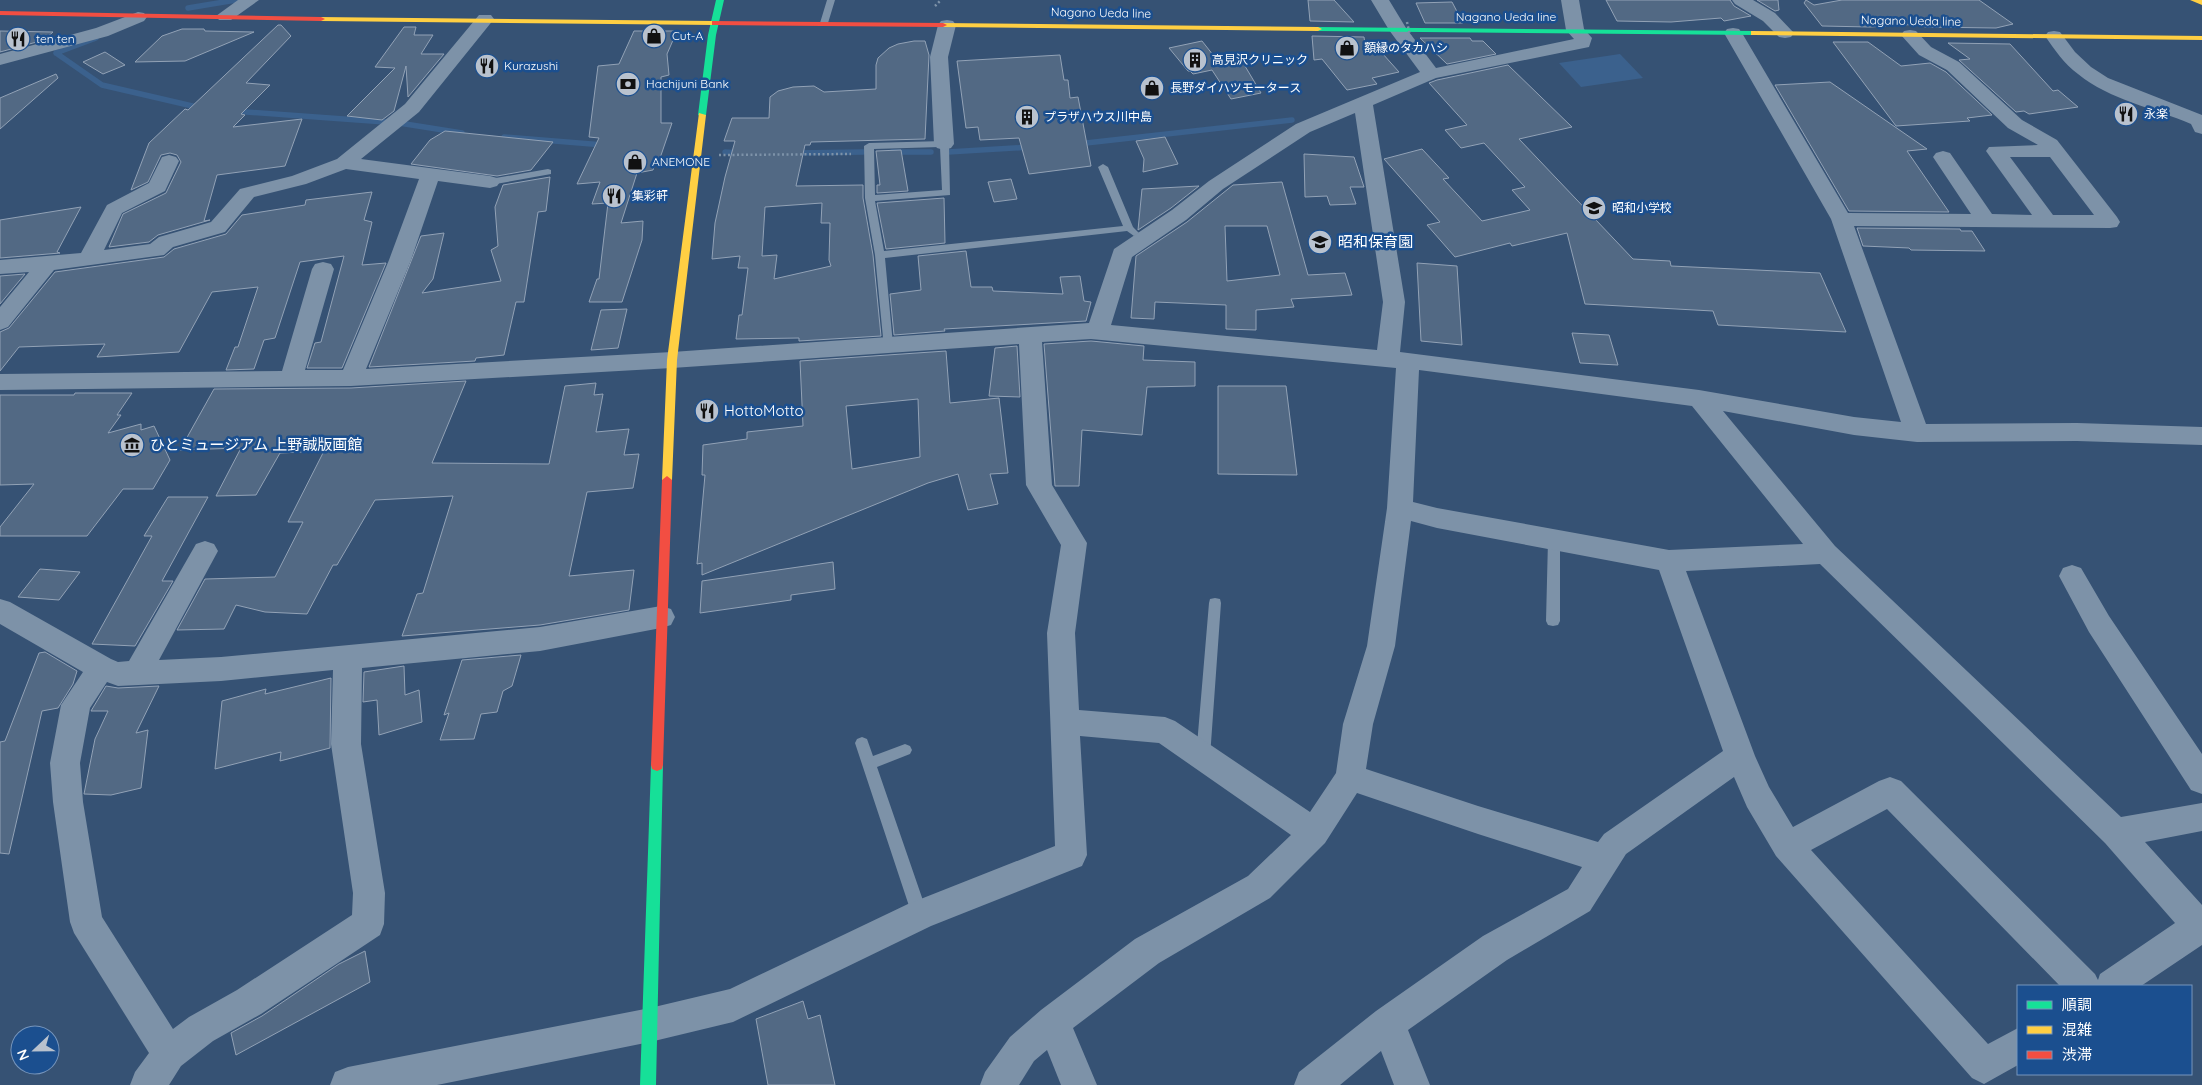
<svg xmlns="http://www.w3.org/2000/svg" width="2202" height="1085" font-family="Quicksand,'Noto Sans JP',sans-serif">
	<rect width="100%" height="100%" fill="#365274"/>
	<path fill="#3b618d" d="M1620,54l23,24 -62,9 -22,-24z"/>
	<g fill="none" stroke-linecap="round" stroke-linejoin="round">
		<path stroke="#3b618d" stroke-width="5.5" d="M188,8l48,-8
			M56,53l46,32 99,23
			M56,53l40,-15
			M233,111l166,12 63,10
			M504,137l100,8
			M1077,144l215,-24
			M725,152l15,1
			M892,152h39
			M948,152l83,-5
			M794,153l69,-1"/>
	</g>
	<path fill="#526984" stroke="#92a2b6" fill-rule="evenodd" d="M1308,0h26l20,22 -44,-1z
		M1606,0h124l4,6 17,10 -27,5 -3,-3 -50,4 -54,-1z
		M1757,0h21l1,10 -4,1z
		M1806,0l8,5 28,-5h137l34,24 -17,4 -71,-1 -5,-3 -50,3 -48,-1 -18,-23z
		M1452,2l11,21h-38l-9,-20z
		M278,25h3l10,11 -45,47 24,2 -29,29 4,1 -12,12 69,-8 -17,47 -68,9 -13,46 6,-1 -52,15 -9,7 -40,5 14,-33 43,-21 15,-31 -4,-7 -7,-2 -9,2 -13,27 -17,8 18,-47 36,-34 3,1z
		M404,27h12l-2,8h19l-12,19h23l-36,43 -2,-31 -12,45 -12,9 -35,-4 48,-48 -20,-1z
		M182,29h22l1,2 49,1 -69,29 -50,1 27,-26z
		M0,31l53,1 -9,8 -44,12z
		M634,31h43l-10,23 2,21 -8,2v46h11l-14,41h-3l-2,6 -16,3 -16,50 22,-2 -1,19 -20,62h-33l8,-23h2l9,-76 -16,1 8,-22 -23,2 22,-46 -10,-1 9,-71 21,-2z
		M1312,36l52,1 1,7h9l25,28 -27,6 5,6 -30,6 -25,-31 -8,1z
		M1420,38h50l2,3h11l13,13 -49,10z
		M914,41h11l4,14 -4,84 -114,3 -1,3h-5l-9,41 67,-1v13l10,57 8,81 -82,5v-3l-63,1 3,-24h3l6,-47h-10l2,-12 -28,3 3,-36 10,-46 10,-36h-11l8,-23h37l1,-21 8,-6 15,-4 21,-1 10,6 52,-3v-24l2,-7 11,-10 9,-4zM822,203l-1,20h9l-1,37 2,6 -57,13 3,-24 -15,1 3,-49z
		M1202,41l19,24 21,-4 19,32 -30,6 -19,-29 -19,4 -3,-3h-2l-19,-23z
		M1833,42h35l33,24 29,-3 16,9 46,43 -25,3 3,3 -74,5z
		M1948,43l62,1 43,47 5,-1 20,17 -49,7 -5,-3 -8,1 -57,-52 11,-1z
		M105,52l20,13 -22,9 -20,-12z
		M1060,55l4,25h4l2,18 8,-1 13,69 -62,8 -10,-36 -39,2 -2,-13 -12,1 -9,-67z
		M1508,65l64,62 -53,12 114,120 37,2 1,5 149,7 26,59 -128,-7 -5,-14 -128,-7 -18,-71 -55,13 -2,-3 -55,14 -28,-32 13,-3 -56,-63 38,-10 27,29 -6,1 39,42 48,-11 -18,-20 13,-3 -41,-44 -23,5 -16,-18 22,-5 -38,-42 8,-3z
		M56,74l2,4 -58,51v-31z
		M1830,82l97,67 -20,2 42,61 -100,-1 -74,-126z
		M445,131l108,11 -22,28 -34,6 -86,-12 19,-24z
		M1165,137l13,27 -35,8 1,-13 -8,-18z
		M901,150l7,41 -31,2v-8h3l-4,-34z
		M1304,154l50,3 10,30h-14l6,17 -26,1 -3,-9 -22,1z
		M550,177l-4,34 -8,1 -14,90h-8l-12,53 -28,3 -1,3 -106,6 52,-131 23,-3 -11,46 -11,14 79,-12 -10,-31 7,-4 -3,-39 8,-22z
		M1011,179l6,20 -23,3 -6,-20z
		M1282,182l26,93 37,-2 7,22 -61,4 3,8 -38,3v20l-30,-1v-24l-71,-3 -1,17 -23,-1 5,-62 51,-34 46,-37zM1225,226h42l13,49 -53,6z
		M1199,186l-28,22 -33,22 4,-41z
		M372,192l-8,28 8,2 -10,43 24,-2 -44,105h-35l8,-25 6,-1 23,-86 -44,6 -25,76 -11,2 -10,29 -28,1 9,-23h3l20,-60 -46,5 -33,60 -82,5 8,-13 -86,3 -19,24v-39l9,-4 46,-56 109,-15 10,-8 52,-15 16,-19 63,-10 1,-5z
		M944,198l1,45 -59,6 -9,-46z
		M81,207l-24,45 3,1 -60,5v-38z
		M1857,228l103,1 1,2h11l13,20 -74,-1 -2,-2 -46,-2z
		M966,251l5,36h21l1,4 70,3 -3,-17 20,-1 4,25 7,1 -5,19 -142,8 1,2 -51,4 -4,-41 31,-4 -3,-34z
		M1417,263l40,3 5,79 -41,-4z
		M25,274l-25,30v-28z
		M627,309l-9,39 -27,2 10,-40z
		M1572,333l37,2 9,30 -38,-2z
		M1091,341l53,5 -1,14 52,2v24l-48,1 -5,48 -60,-5 -3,56h-24l-11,-142z
		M1017,346l3,51 -31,-1 6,-48z
		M946,351l4,52 49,-5 9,75 -18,1 8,30 -30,6 -10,-36 -30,9 -226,92v-12l-5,1 8,-89h-3l1,-30 44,-6v-7l56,-6 -3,-65zM918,399l2,58 -68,12 -6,-63z
		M466,381l-34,82 117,1 16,-78 31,-3 -2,12 9,-1 -7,38 33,-3 -5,26 15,-1 -6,34 -46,4 -18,84 65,-6 -5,40 -89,15 -138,11 15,-42 6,-1 30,-97 -78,4 -38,65h-4l-26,49 -42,-2 -29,-7 -12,24 -47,1 28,-51 70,-2 28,-55h-15l36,-71 -44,2 -24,42 -40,1 25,-48 -61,2 34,-61 137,-1z
		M1218,386h68l11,89 -79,-1z
		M75,393h57l-15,22h4l-13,18 33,-9v6l13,-4 16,34 -17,29h-30l-36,47h-87v-9l34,-43 -34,1v-90h74z
		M168,497h40l-46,84h11l-38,65 -43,-2 60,-108h-8z
		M833,562l2,27 -44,6v5l-91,13 2,-32z
		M40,569l40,3 -21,28 -41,-3z
		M45,652l32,19 -4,13 -15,24 -16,3 -33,143 -9,-1v-111l5,-1 34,-88z
		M521,655l-9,31 -9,5 -6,21 -16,2 -7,25 -34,1 9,-27 -5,2 18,-55z
		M404,666l1,29 14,-5 3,32 -43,13 -2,-35 -14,2 1,-30z
		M331,678l-1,70 -50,13 1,-9 -66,17 7,-68 44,-12 -1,5z
		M106,686l12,2 41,-2 -23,47 12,-3 -7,58 -30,7 -27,-1 11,-55 13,-28h-17z
		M365,951l5,31 -134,73 -5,-22 31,-17 77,-52z
		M803,1001l5,18 12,-4 15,70h-67l-12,-66z"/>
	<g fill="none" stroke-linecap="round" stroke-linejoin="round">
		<path stroke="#7d92a8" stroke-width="2.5" stroke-dasharray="2 2.5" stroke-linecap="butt" d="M935,6l6,-6
			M719,155l132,-1"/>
		<path fill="#7d92a8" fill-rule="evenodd" d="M827,0h8l-7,23 -4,2 -4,-2z
			M944,141l5,3 1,51 -75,6 9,50 239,-25 -25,-59 5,-3 5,3 25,60 6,6 -5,3 -7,-5 -242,27 8,87 -1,3h-8l-9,-93 -10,-57 -1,-52 5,-3zM940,147l2,43 -67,5 -1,-46z
			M548,169l3,1v4l-61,11 -5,-3 5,-3z
			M1554,535l4,2 2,3v81l-2,4 -5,1 -5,-1 -2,-4 2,-81 2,-3z
			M1215,598l5,1 1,4 -11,154 -2,5 -5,1 -5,-1 -2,-5 13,-154 1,-4z
			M862,737l5,2 6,17 32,-12 5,2 2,4 -2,4 -33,13 51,148 -3,5 -5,3 -5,-3 -3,-5 -57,-172 2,-4z"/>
		<path fill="#7d92a8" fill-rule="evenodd" d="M238,0h21l-28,20h-12l-3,-4z
			M1371,0h18l17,28 30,40 138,-29 -8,-9 -5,-30h18l5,29 8,9 -3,9 -153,31 -63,27 32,197 -5,50 299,38 155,27 47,5 -70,-203 -107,-186 3,-4 6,-1 6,1 3,4 106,180 123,1 -38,-57 3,-4 7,-2 7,2 42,61 40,1 -46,-64 3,-4 49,-2 -30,-17 -61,-58 -28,-15 -18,-20 3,-4 6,-1 6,1 15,16 28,15 63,58 35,20 60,77 3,5 -3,5 -7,1 -256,-2 72,198 151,-1 125,4v18l-125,-4 -160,1 -63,-7 -131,-24 112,135 286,271 81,-14v28l-57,11 57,63v40l-61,41h-81l-173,-177 -76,41 177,194 30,-16v37l-34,19 -12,-6 -196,-222 -29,-49 -13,-30 -108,77 -36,57 -83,49 -99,70 22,55h-36l-13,-34 -41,34h-46l5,-13 77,-61 107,-75 85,-47 14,-22 -104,-33 -121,-41 -32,50 -55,55 -111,65 -86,65 24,57h-36l-14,-35 -13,11 -15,24h-39l5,-13 25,-35 31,-27 94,-71 113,-63 43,-41 -132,-92 -79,-7 7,119 -5,11 -151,60 -198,96 -83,20 -213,43h-107l5,-13 13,-5 302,-59 80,-19 178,-85 147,-58 -8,-213 14,-88 -35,-60 -7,-141 -347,24 -321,18 -351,4v-16l282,-3 30,-102 3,-5 8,-2 8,2 3,5 -29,101h38l46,-110 30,-81 -73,-10 -40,15 -52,13 -29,35 -52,15 -9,8 -110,15 -46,57 -8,3v-23l29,-35 -29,2v-14l81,-7 26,-48 42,-22 13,-26 7,-2 7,2 3,4 -14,30 -43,22 -18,37 46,-6 9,-7 52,-15 29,-33 52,-13 45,-17 68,-55 74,-89h12l3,4 -75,93 -58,47 129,17 7,2 3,4 -3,4 -7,2 -52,-7 -27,79 -45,109 306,-17 417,-29 25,-74 58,-39 37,-29 87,-57 124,-52 -31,-42zM1355,113l28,189 -6,48 -266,-25 21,-68 54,-37 37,-31 87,-57zM2010,157h40l44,58h-41zM1091,339l305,29 -9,140 -20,138 -24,78 -7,49 -26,39 -135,-91 -10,-4 -86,-7 -4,-77 12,-90 -35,-58 -10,-143zM1419,370l273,36 111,138 -134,6 -232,-42 -24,-6zM1411,521l26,7 222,42 64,181 -119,83 -6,8 -120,-36 -112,-37 7,-45 22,-78zM1820,564l285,279 70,80 -75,51 -2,6 -3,-6 -194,-193 -11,-4 -11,4 -86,46 -24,-40 -14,-31 -69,-185z
			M1732,0h21l22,13 19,20 -3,4 -6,1 -6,-1 -16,-16 -28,-17z
			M138,12l6,1 3,4 -3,4 -36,15 -108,29v-11l96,-26z
			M947,20l6,1 3,4 -8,32 6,87 -3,4 -7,2 -7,-2 -3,-4 -4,-87 8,-32 3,-4z
			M2054,31l6,1 15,20 16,15 17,11 94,37v19l-7,-2 -4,-8c-37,-16 -81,-24 -113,-50 -14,-10 -23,-24 -33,-38l3,-4z
			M205,541l9,3 4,7 -59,109 62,-3 319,-30 121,-21 10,3 4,8 -4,8 -10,3 -121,23 -178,17 -1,76 24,149 -1,31 -4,11 -119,79 -48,27 -32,25 -12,19h-39l5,-13 14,-19 -75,-120 -4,-11 -17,-120 -3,-39 11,-58 22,-33 -83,-48v-25l10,3 101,57 7,3 11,-1 67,-117zM333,670l-2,74 22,149 -1,22 -115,75 -48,27 -16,12 -71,-112 -19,-115 -3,-39 10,-55 17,-26 11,4 103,-5z
			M2072,565l9,3 28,48 93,138v40l-11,-4 -102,-158 -30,-56 4,-8z"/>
		<path fill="#16e098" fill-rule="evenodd" d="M716,0h8l-8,35 -10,80 -4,2 -4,-2 10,-80z
			M1315,27l439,4 4,2 -4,2 -436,-4 -4,-2z
			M657,759l5,2 1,4 -7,320h-16l11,-320 1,-4z"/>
		<path fill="#ffcf43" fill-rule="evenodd" d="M2190,0h12v5z
			M318,17l397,4 4,2 -4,2 -394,-4 -4,-2z
			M940,23l378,4 4,2 -4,2 -375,-4 -4,-2z
			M1751,31l451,5v4l-448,-5h-3z
			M699,113l7,2 -29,245 -5,120 -5,4 -5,-4 5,-120z"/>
		<path fill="#f24e42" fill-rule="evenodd" d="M0,11l321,6 4,2 -4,2 -321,-6z
			M712,21l231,2 4,2 -4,2 -228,-2h-3z
			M667,476l5,4 -9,285 -1,4 -5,2 -5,-2 -1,-4 11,-285z"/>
		<path stroke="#7d92a8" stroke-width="2.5" stroke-dasharray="2 2.5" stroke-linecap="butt" d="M1407,22l4,18"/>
	</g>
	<defs>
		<g id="shop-disc" transform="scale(1.25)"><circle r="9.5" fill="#b9c2ce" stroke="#1b4f8f"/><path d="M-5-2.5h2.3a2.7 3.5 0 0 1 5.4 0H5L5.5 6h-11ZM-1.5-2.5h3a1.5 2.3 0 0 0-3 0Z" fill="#111"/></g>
		<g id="restaurant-disc" transform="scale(1.25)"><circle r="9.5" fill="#b9c2ce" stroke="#1b4f8f"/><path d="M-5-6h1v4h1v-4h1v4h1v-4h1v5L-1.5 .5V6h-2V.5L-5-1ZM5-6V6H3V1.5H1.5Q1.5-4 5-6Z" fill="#111"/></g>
		<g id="building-disc" transform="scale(1.25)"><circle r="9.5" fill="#b9c2ce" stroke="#1b4f8f"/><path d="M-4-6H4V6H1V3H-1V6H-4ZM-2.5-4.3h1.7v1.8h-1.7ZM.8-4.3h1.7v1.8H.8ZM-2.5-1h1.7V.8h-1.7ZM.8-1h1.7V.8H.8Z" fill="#111"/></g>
		<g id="bank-disc" transform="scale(1.25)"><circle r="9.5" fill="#b9c2ce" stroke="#1b4f8f"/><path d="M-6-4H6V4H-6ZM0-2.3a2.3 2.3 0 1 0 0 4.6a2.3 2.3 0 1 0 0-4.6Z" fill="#111"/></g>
		<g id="school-disc" transform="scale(1.25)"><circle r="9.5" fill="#b9c2ce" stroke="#1b4f8f"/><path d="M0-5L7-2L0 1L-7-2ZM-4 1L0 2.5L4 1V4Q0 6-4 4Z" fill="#111"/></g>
		<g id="museum-disc" transform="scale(1.25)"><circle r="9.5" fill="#b9c2ce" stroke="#1b4f8f"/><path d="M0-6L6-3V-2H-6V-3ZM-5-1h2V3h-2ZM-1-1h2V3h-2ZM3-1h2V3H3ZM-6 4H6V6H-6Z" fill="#111"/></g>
	</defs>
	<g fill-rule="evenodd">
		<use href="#shop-disc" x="654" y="36"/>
		<use href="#restaurant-disc" x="18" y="39"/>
		<use href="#shop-disc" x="1347" y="48"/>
		<use href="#building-disc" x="1195" y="60"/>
		<use href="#restaurant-disc" x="487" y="66"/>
		<use href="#bank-disc" x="628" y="84"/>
		<use href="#shop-disc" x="1152" y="88"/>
		<use href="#restaurant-disc" x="2126" y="114"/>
		<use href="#building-disc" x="1027" y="117"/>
		<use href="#shop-disc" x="635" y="162"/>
		<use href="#restaurant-disc" x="614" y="196"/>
		<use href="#school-disc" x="1594" y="208"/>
		<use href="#school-disc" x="1320" y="242"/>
		<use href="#restaurant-disc" x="707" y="411"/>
		<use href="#museum-disc" x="132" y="445"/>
	</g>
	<g text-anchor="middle" stroke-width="5" stroke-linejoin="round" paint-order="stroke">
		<g font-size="12" fill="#fff" stroke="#1b4f8f">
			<text transform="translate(1101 13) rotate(1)" y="4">Nagano Ueda line</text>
			<text x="1506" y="21">Nagano Ueda line</text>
			<text transform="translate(1911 21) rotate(1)" y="4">Nagano Ueda line</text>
		</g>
		<g font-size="12" fill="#fff" stroke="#1b4f8f" text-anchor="start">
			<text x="672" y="40">Cut-A</text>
			<text x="36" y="43">ten ten</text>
			<text x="1364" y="52">額縁のタカハシ</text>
			<text x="1212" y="64">高見沢クリニック</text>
			<text x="504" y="70">Kurazushi</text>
			<text x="646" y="88">Hachijuni Bank</text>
			<text x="1170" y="92">長野ダイハツモータース</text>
			<text x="2144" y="118">永楽</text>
			<text x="1044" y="121">プラザハウス川中島</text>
			<text x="652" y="166">ANEMONE</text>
			<text x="632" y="200">集彩軒</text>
			<text x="1612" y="212">昭和小学校</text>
		</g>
		<g font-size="15" fill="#fff" stroke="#1b4f8f" text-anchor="start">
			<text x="1338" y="247">昭和保育園</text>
			<text x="724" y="416">HottoMotto</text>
			<text x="150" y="450">ひとミュージアム 上野誠版画館</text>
		</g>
	</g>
	<rect x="2017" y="985" width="175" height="90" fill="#1b4f8f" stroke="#7695bc"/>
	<rect x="2027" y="1001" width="25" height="8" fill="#16e098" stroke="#7695bc"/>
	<text x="2062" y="1010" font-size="15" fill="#ffffff">順調</text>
	<rect x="2027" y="1026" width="25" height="8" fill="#ffcf43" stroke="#7695bc"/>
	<text x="2062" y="1035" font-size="15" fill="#ffffff">混雑</text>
	<rect x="2027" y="1051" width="25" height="8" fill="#f24e42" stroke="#7695bc"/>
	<text x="2062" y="1060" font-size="15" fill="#ffffff">渋滞</text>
	<g transform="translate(35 1050) rotate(248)"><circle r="24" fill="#1b4f8f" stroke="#7695bc"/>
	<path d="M0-4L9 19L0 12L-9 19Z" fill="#b9c2ce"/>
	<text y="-8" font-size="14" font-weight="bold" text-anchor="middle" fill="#ffffff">N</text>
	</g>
</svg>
